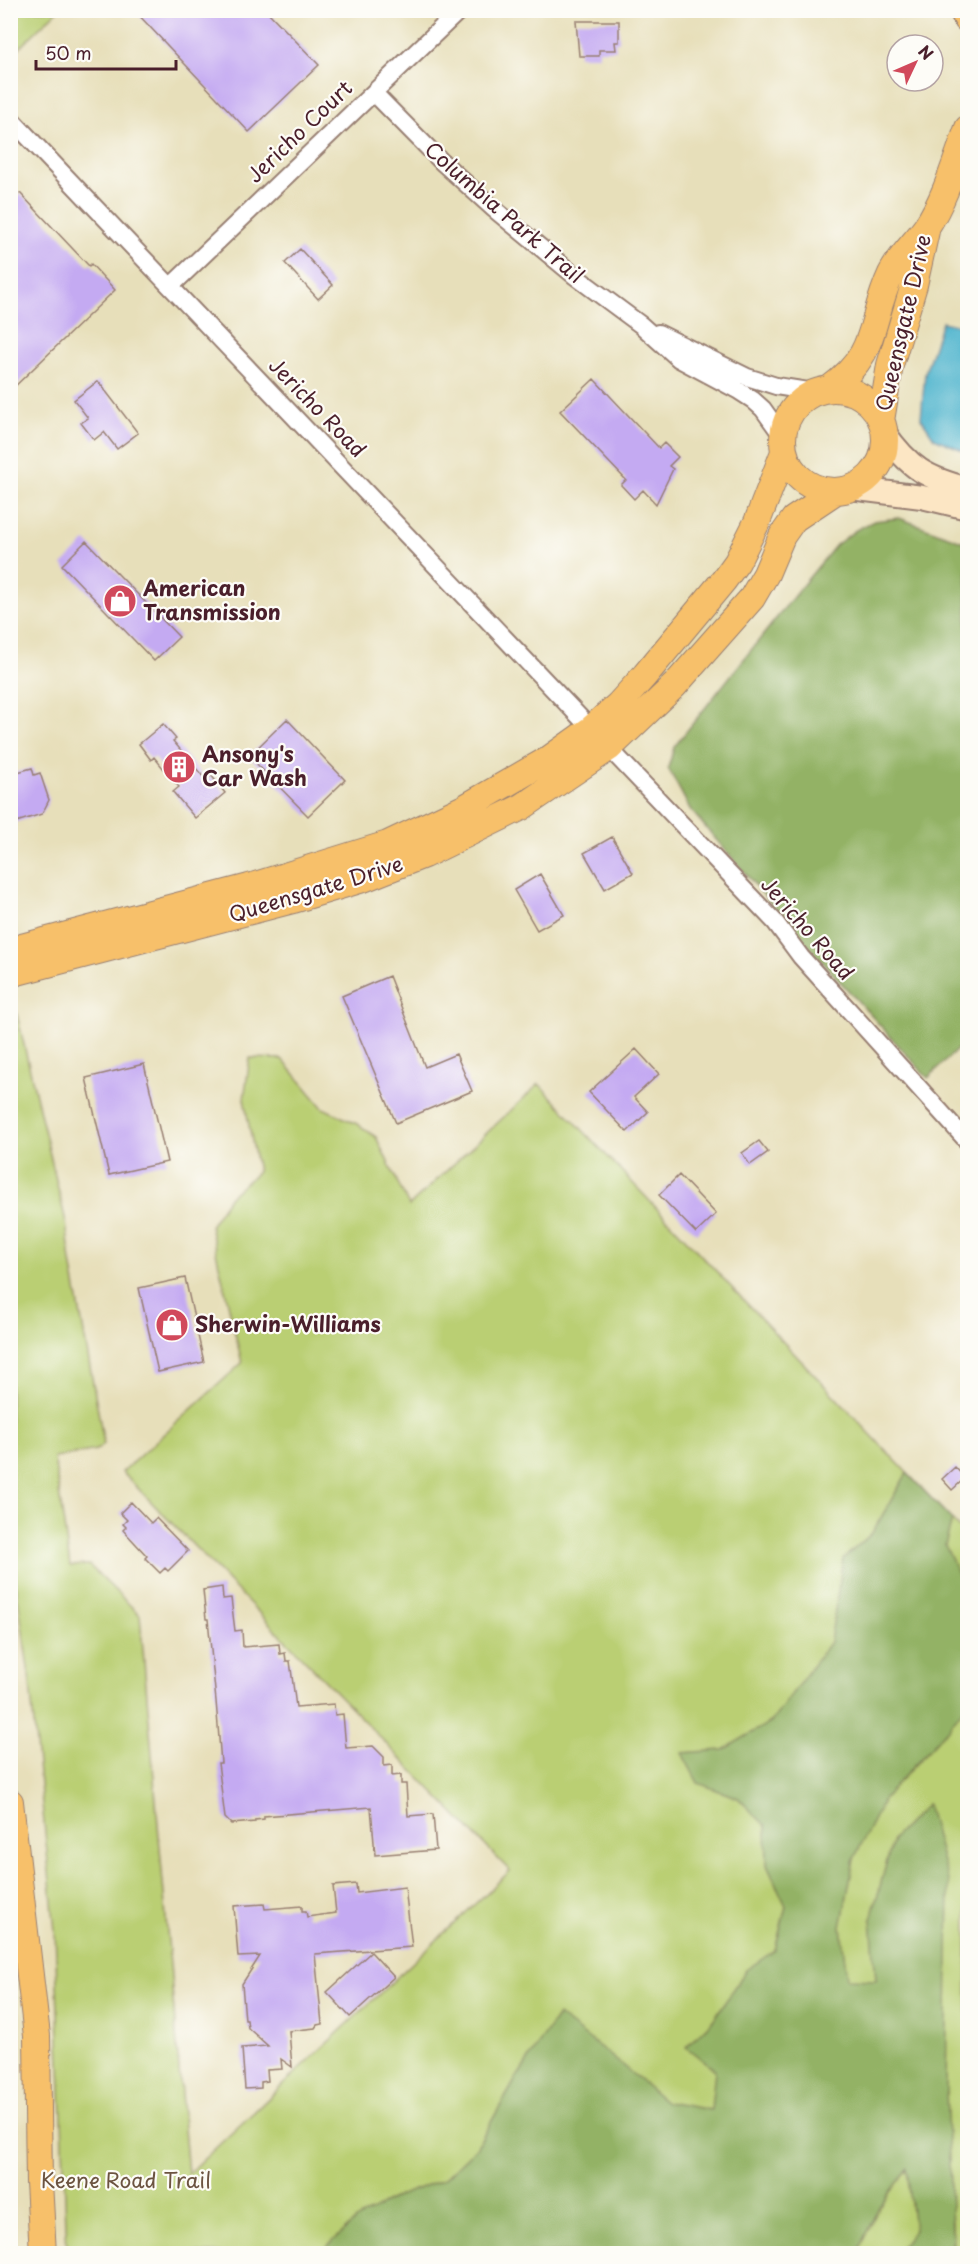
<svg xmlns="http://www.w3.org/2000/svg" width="978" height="2264" font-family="'Playpen Sans',sans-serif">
	<rect width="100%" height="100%" fill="#fdfcf7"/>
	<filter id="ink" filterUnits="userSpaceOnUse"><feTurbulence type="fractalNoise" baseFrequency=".0167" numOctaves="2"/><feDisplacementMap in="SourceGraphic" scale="12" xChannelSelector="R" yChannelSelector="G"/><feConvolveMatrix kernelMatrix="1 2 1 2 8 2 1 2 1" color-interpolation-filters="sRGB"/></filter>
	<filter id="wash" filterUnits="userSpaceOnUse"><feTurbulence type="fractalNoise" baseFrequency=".008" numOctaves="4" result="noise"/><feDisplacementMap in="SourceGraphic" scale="24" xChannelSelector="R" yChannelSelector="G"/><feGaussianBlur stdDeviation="1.35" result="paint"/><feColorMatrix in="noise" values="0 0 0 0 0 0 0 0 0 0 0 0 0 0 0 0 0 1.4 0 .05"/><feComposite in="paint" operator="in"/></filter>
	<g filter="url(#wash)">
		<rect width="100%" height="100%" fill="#e7dfba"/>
		<path fill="#bacf73" stroke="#82774f" stroke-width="1.5" d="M11,10h46v1l-46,45z
			M16,1011l50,211 5,40 33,182 -8,6 -42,8 16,108 19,-1 51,50 48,559 322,-303 -388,-399 120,-109 -32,-137 20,-30 28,-24 -14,-73 6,-41 32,1 41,49 34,16 19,13 33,69 130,-122 428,452v717h-14l-1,-35 -37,36 -848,-1 -12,-322 -26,-256 -19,-135v-527z"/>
		<path fill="#93b265" stroke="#6e6848" stroke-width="1.5" d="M899,518l68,25v497l-39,38 -132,-145 -106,-124 -22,-41 6,-21 128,-161 34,-41 20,-15 18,-9z
			M907,1473l45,47 -7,25 15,33 7,30v95l-19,26 -63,68 -31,62 -13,68 6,52 29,1 -5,-61 22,-80 34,-35 22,80 -3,207 7,162h-57l18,-23 -7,-61 -28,38 -22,46h-537l37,-34 41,-23 46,-17 32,-31 40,-69 42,-64 47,36 61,51 45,8 4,-40 -29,-23 28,-28 32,-49 29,-20 11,-44 -19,-41 -1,-39 -28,-28 -40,-15 -16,-30 41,-3 49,-29 58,-79 13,-83 29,-26z"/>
		<path fill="#4eb4cd" stroke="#4c6a7c" stroke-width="1.5" d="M942,322l25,5v125l-33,-14 -13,-20 4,-45z"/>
		<g id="blocks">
			<path fill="#c4aaf2" d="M134,10h132l53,55 -70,67z
				M576,21h43v21h-4l1,8h-17v6h-20z
				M20,193l69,73 2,-2 24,26 -105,101v-190z
				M300,249l33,36 -15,14 -33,-36z
				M594,379l65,69 5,-5 14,14 -9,9 4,3 -17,35 -13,-14 -9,9 -13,-14 5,-5 -66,-69z
				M98,381l40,52 -21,16 -13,-17 -10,8 -13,-17 7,-5 -14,-18z
				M86,541l93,96 -25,24 -92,-96z
				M287,719l58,61 -37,36 -59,-60z
				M163,724l13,15 -3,2 33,39 5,-5 14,18 -30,25 -22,-26 6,-5 -25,-30 -3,3 -12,-16z
				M32,768l2,7 6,-2 9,27 -7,14 -32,10v-50z
				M612,837l21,36 -28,16 -21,-36z
				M540,874l24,41 -27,15 -23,-40z
				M389,976l36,91 31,-13 16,37 -76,32 -54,-127z
				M636,1049l23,25 -25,23 14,15 -21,20 -38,-40z
				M144,1064l23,98 -58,13 -23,-97z
				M759,1141l9,11 -18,13 -8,-12z
				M679,1175l37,39 -20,19 -37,-38z
				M185,1278l19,84 -46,10 -19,-84z
				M955,1467l10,11 -13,12 -10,-11z
				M131,1502l20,21 5,-5 32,33 -20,20 -3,-3 -5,5 -15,-15 2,-2 -24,-26 3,-3 -3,-3 4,-4 -7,-7z
				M222,1587l1,12 8,-1 4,33 7,-1 1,17 36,-3 1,10 5,-1 1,8h4l6,46 38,-3 1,11 8,-1 3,34 27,-2 11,11v9l8,-1v11l9,-1v9h5l2,32 25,-2 3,36 -61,5 -4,-48 -107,9v3l-9,1v2l-24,2 -6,-6 -7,-55h3l-5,-62 -8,-82h-2l-3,-29z
				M356,1884l1,9 48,-6 7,60 -97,7 7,70 -5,1 -2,3 -26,3 3,36 -11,-8 1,10 -15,1 1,11 -7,1v6l-16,1 -3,-41 26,-2 -20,-18 -1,-8h-2l-3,-36 18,-28 -22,1 -4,-51 30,-2 1,5 37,-3v5h4l1,6 29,-4 -3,-27z
				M371,1952l23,25 -44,40 -23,-25z"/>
		</g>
	</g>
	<g filter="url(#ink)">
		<use href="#blocks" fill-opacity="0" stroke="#987f72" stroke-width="1.5"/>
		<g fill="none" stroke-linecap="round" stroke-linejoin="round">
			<g stroke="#987f72" stroke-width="20">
				<path id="minor" d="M374,93l68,69 52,47 81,67 66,49 38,34 60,32 14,9 10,9 20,28
					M10,118l581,611
					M171,286l289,-276
					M658,333l89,44 29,9 38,6
					M609,748l166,174 26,35 167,185"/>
			</g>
			<g stroke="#987f72" stroke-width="26">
				<path id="secondary" d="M884,432c25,36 42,46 84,57
					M850,488l72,9 46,11"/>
			</g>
			<g stroke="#987f72" stroke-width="28">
				<path id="primary" d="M829,389c51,-37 39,-66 62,-115 9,-18 24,-31 36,-48 19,-29 29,-66 41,-98
					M783 440a51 51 0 1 1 102 0a51 51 0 1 1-102 0Z
					M881,421l9,-56 24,-80 12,-54
					M10,950l239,-63 139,-43 76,-36 85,-49 42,-30 27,-24 27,-30 79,-95 13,-18 20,-40 27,-70
					M10,974l283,-74 73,-22 58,-23 98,-48 87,-59 66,-63 77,-87 14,-24 16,-38 12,-17 42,-28
					M10,1802l27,234 2,146 4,72"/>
			</g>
			<g stroke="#987f72" stroke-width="33">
				<path id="motorway" d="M965,10l3,7"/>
			</g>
			<use href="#minor" stroke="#fff" stroke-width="16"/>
			<use href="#secondary" stroke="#fce6c4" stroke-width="22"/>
			<use href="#primary" stroke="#f7c06b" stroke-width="26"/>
			<use href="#motorway" stroke="#f7c06b" stroke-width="30"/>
		</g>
	</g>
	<defs>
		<g id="shop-disc" transform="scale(1.725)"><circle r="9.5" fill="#d1495b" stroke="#fdfcf7"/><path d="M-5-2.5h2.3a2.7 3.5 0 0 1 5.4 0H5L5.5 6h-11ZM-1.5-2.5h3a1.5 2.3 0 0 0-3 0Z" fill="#fff"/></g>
		<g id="building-disc" transform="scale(1.725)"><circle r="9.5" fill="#d1495b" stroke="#fdfcf7"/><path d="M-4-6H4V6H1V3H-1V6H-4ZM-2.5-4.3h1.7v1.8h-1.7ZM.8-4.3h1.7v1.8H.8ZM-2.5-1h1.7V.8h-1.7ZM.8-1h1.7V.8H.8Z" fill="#fff"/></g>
	</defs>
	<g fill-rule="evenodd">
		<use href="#shop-disc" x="120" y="601"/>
		<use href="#building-disc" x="179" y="767"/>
		<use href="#shop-disc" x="172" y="1325"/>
	</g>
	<g text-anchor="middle" stroke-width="4.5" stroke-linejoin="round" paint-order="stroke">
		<g font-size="21" fill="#4a1f2b" stroke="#fdfcf7">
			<text transform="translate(300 132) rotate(-44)" y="7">Jericho Court</text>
			<text transform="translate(504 213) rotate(41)" y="7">Columbia Park Trail</text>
			<text transform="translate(904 323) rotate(-77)" y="7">Queensgate Drive</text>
			<text transform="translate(317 408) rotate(46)" y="7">Jericho Road</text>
			<text transform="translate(316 890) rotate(-17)" y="7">Queensgate Drive</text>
			<text transform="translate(807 929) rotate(49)" y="7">Jericho Road</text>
		</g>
		<g font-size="21" font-weight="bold" fill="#4a1f2b" stroke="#fdfcf7" text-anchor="start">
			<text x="143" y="596">American<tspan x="143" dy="24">Transmission</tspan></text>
			<text x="202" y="762">Ansony's<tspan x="202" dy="24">Car Wash</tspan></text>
			<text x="195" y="1332">Sherwin-Williams</text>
		</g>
		<g font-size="21" fill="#6c5441" stroke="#fdfcf7">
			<text x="126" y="2188">Keene Road Trail</text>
		</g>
	</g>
	<rect width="978" height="2264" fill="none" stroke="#fdfcf7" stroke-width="36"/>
	<g transform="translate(915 63) rotate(46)"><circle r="28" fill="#fdfcf7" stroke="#b5a4a5" stroke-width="1.5"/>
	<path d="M0-4.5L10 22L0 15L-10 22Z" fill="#d1495b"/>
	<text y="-9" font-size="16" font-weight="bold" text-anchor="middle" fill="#4a1f2b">N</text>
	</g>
	<path d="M36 60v9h140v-9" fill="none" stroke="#4a1f2b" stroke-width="3"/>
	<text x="45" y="60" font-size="18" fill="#4a1f2b" stroke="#fdfcf7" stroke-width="4.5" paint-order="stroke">50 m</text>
</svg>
